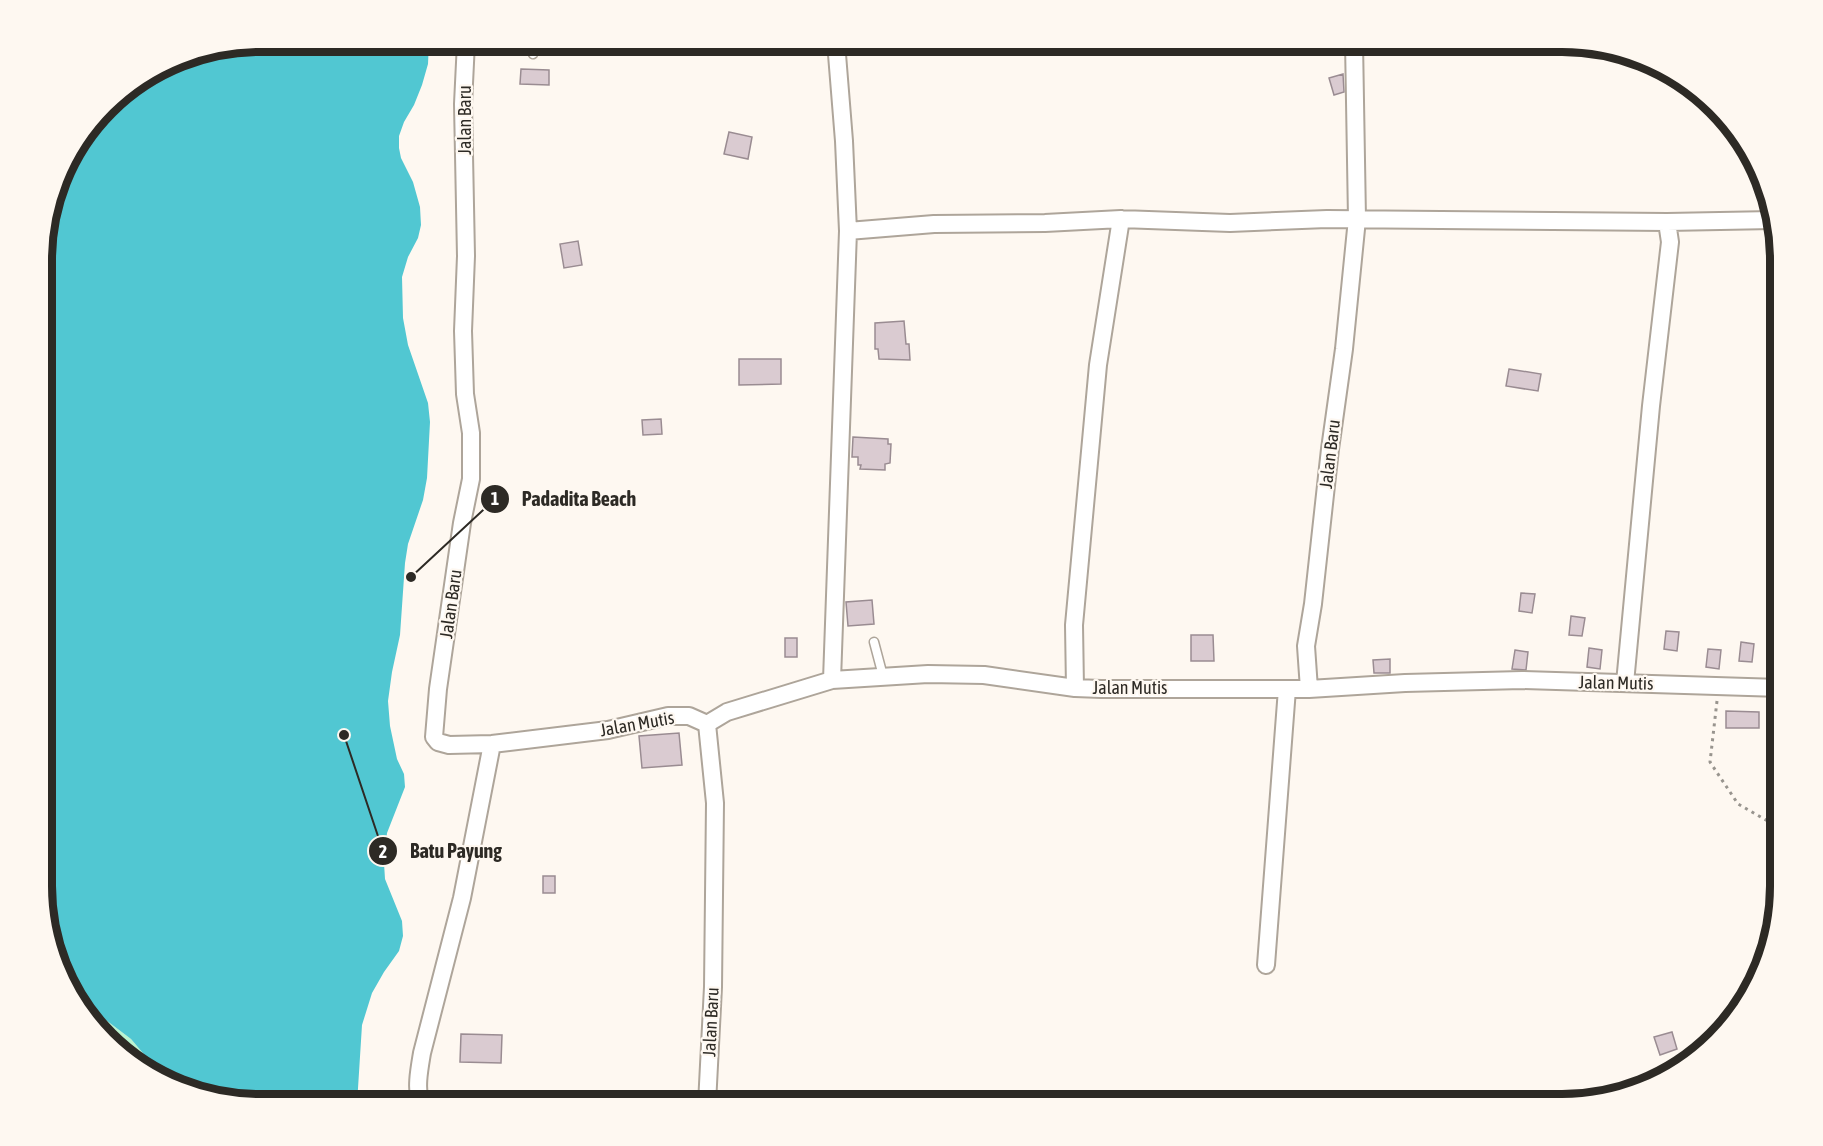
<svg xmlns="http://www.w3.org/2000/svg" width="1823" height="1146" font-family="'Asap Condensed',sans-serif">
	<rect width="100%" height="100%" fill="#fef8f1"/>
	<path fill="#baf4d0" d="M76,999h2l53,40 34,40 -26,-12 -60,-60z"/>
	<path fill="#51c7d2" d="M261,42h168l-1,22 -6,21 -8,20 -10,17 -5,14v12l2,10 12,24 7,25 1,18 -3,13 -10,19 -6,20 1,41 5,27 20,58 2,19 -3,56 -4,22 -15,44 -3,19 -5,72 -8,37 -4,29 2,25 7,33 7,15 1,13 -18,46 -3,30 1,16 17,42 1,15 -4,15 -15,21 -12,21 -10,32 -5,79h-97l-56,-8 -39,-17 -34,-40 -53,-40h-2l-32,-85v-682l21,-68 51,-67 61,-38z"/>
	<path fill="#dacbd1" stroke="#9a8c92" stroke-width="1.5" d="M521,69l28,1v15l-29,-1z
		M1343,74l1,18 -10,3 -5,-17z
		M729,132l23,5 -4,22 -24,-5z
		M578,241l4,24 -18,3 -4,-24z
		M904,321l2,23h3l1,16 -31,-1 -1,-10h-3v-26z
		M739,359h42v25l-42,1z
		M1509,369l32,5 -3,17 -32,-5z
		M661,419l1,15 -19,1 -1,-15z
		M853,437l35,2v5h3l-1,19 -5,1v6l-25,-1 1,-4h-3v-8h-6z
		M1521,593l14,1 -3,19 -13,-2z
		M872,600l2,24 -26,2 -2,-24z
		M1571,616l14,2 -3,18 -13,-1z
		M1666,631l13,1 -2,19 -13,-2z
		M1191,635h22l1,26h-23z
		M785,638h12v19h-12z
		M1741,642l13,2 -2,18 -13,-1z
		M1589,648l13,2 -2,19 -13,-2z
		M1708,649l13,1 -2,19 -13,-2z
		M1515,650l13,2 -2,18 -14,-1z
		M1390,659v14h-16l-1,-13z
		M1726,711l33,1v16h-33z
		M679,733l3,32 -40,3 -3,-32z
		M543,876h12v17h-12z
		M1672,1032l5,17 -17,6 -6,-18z
		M461,1034l41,1 -1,28 -41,-1z"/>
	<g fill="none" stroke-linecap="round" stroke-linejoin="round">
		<g stroke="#aea59a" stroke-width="11">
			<path id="lane" d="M527,42l6,12
				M874,642l9,34"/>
		</g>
		<g stroke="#aea59a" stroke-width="20">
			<path id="street" d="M466,42l-3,62 3,152 -3,75 2,63 6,39v46l-9,44 -24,166 -4,48 4,5 11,3 43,-1 116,-14 60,-14h21l18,8
				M848,231l86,-7 111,-1 76,-4 109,4 97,-4 340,3 106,-2
				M832,680l16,-449 -4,-90 -8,-99
				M1625,683l26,-277 19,-164 -3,-20
				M1075,688l-1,-63 24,-260 23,-146
				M1309,689l-3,-43 7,-42 17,-155 14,-100 13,-130 -3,-177
				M707,724l20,-12 105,-32 96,-6 56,1 91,13 26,1h208l96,-6 117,-3 259,8
				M707,724l8,79 -2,184 -6,117
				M1266,965l21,-276
				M420,1104c-4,-18 -1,-33 2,-51l40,-155 30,-154"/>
		</g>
		<path stroke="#98948e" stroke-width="3" stroke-dasharray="3 4.5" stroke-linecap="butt" d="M1717,701l-7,61 28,42 35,20"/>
		<use href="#lane" stroke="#fff" stroke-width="8"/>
		<use href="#street" stroke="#fff" stroke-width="16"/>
	</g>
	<g text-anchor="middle" stroke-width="4.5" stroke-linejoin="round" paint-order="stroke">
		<g font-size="18" fill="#2d2a25" stroke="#fef8f1">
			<text transform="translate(465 120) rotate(-90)" y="6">Jalan Baru</text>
			<text transform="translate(1330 454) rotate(-83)" y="6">Jalan Baru</text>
			<text transform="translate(451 604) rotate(-82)" y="6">Jalan Baru</text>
			<text transform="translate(1616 683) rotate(1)" y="6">Jalan Mutis</text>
			<text x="1130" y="694">Jalan Mutis</text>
			<text transform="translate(637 724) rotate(-10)" y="6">Jalan Mutis</text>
			<text transform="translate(711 1022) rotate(-87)" y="6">Jalan Baru</text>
		</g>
	</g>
	<path d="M0 0H1823V1146H0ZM260 52H1562A208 208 0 0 1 1770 260V886A208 208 0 0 1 1562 1094H260A208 208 0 0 1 52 886V260A208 208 0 0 1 260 52Z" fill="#fef8f1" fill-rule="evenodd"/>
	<path fill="none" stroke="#2d2a25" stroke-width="8" d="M260 52H1562A208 208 0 0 1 1770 260V886A208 208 0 0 1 1562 1094H260A208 208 0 0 1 52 886V260A208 208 0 0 1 260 52Z"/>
	<path fill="none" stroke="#2d2a25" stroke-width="2" d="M411 577L495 499M344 735L383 851"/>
	<g fill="#2d2a25" stroke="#fef8f1" stroke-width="2">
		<circle cx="411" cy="577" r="6"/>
		<circle cx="344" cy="735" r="6"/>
		<circle cx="495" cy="499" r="15"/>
		<circle cx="383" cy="851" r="15"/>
	</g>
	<g font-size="18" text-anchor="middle" font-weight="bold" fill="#fff">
		<text x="495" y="505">1</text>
		<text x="383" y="858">2</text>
	</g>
	<g font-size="20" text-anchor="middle" font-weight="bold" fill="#2d2a25" stroke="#fef8f1" stroke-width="4.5" stroke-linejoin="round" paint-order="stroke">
		<text x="579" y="506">Padadita Beach</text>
		<text x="456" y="858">Batu Payung</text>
	</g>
</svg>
